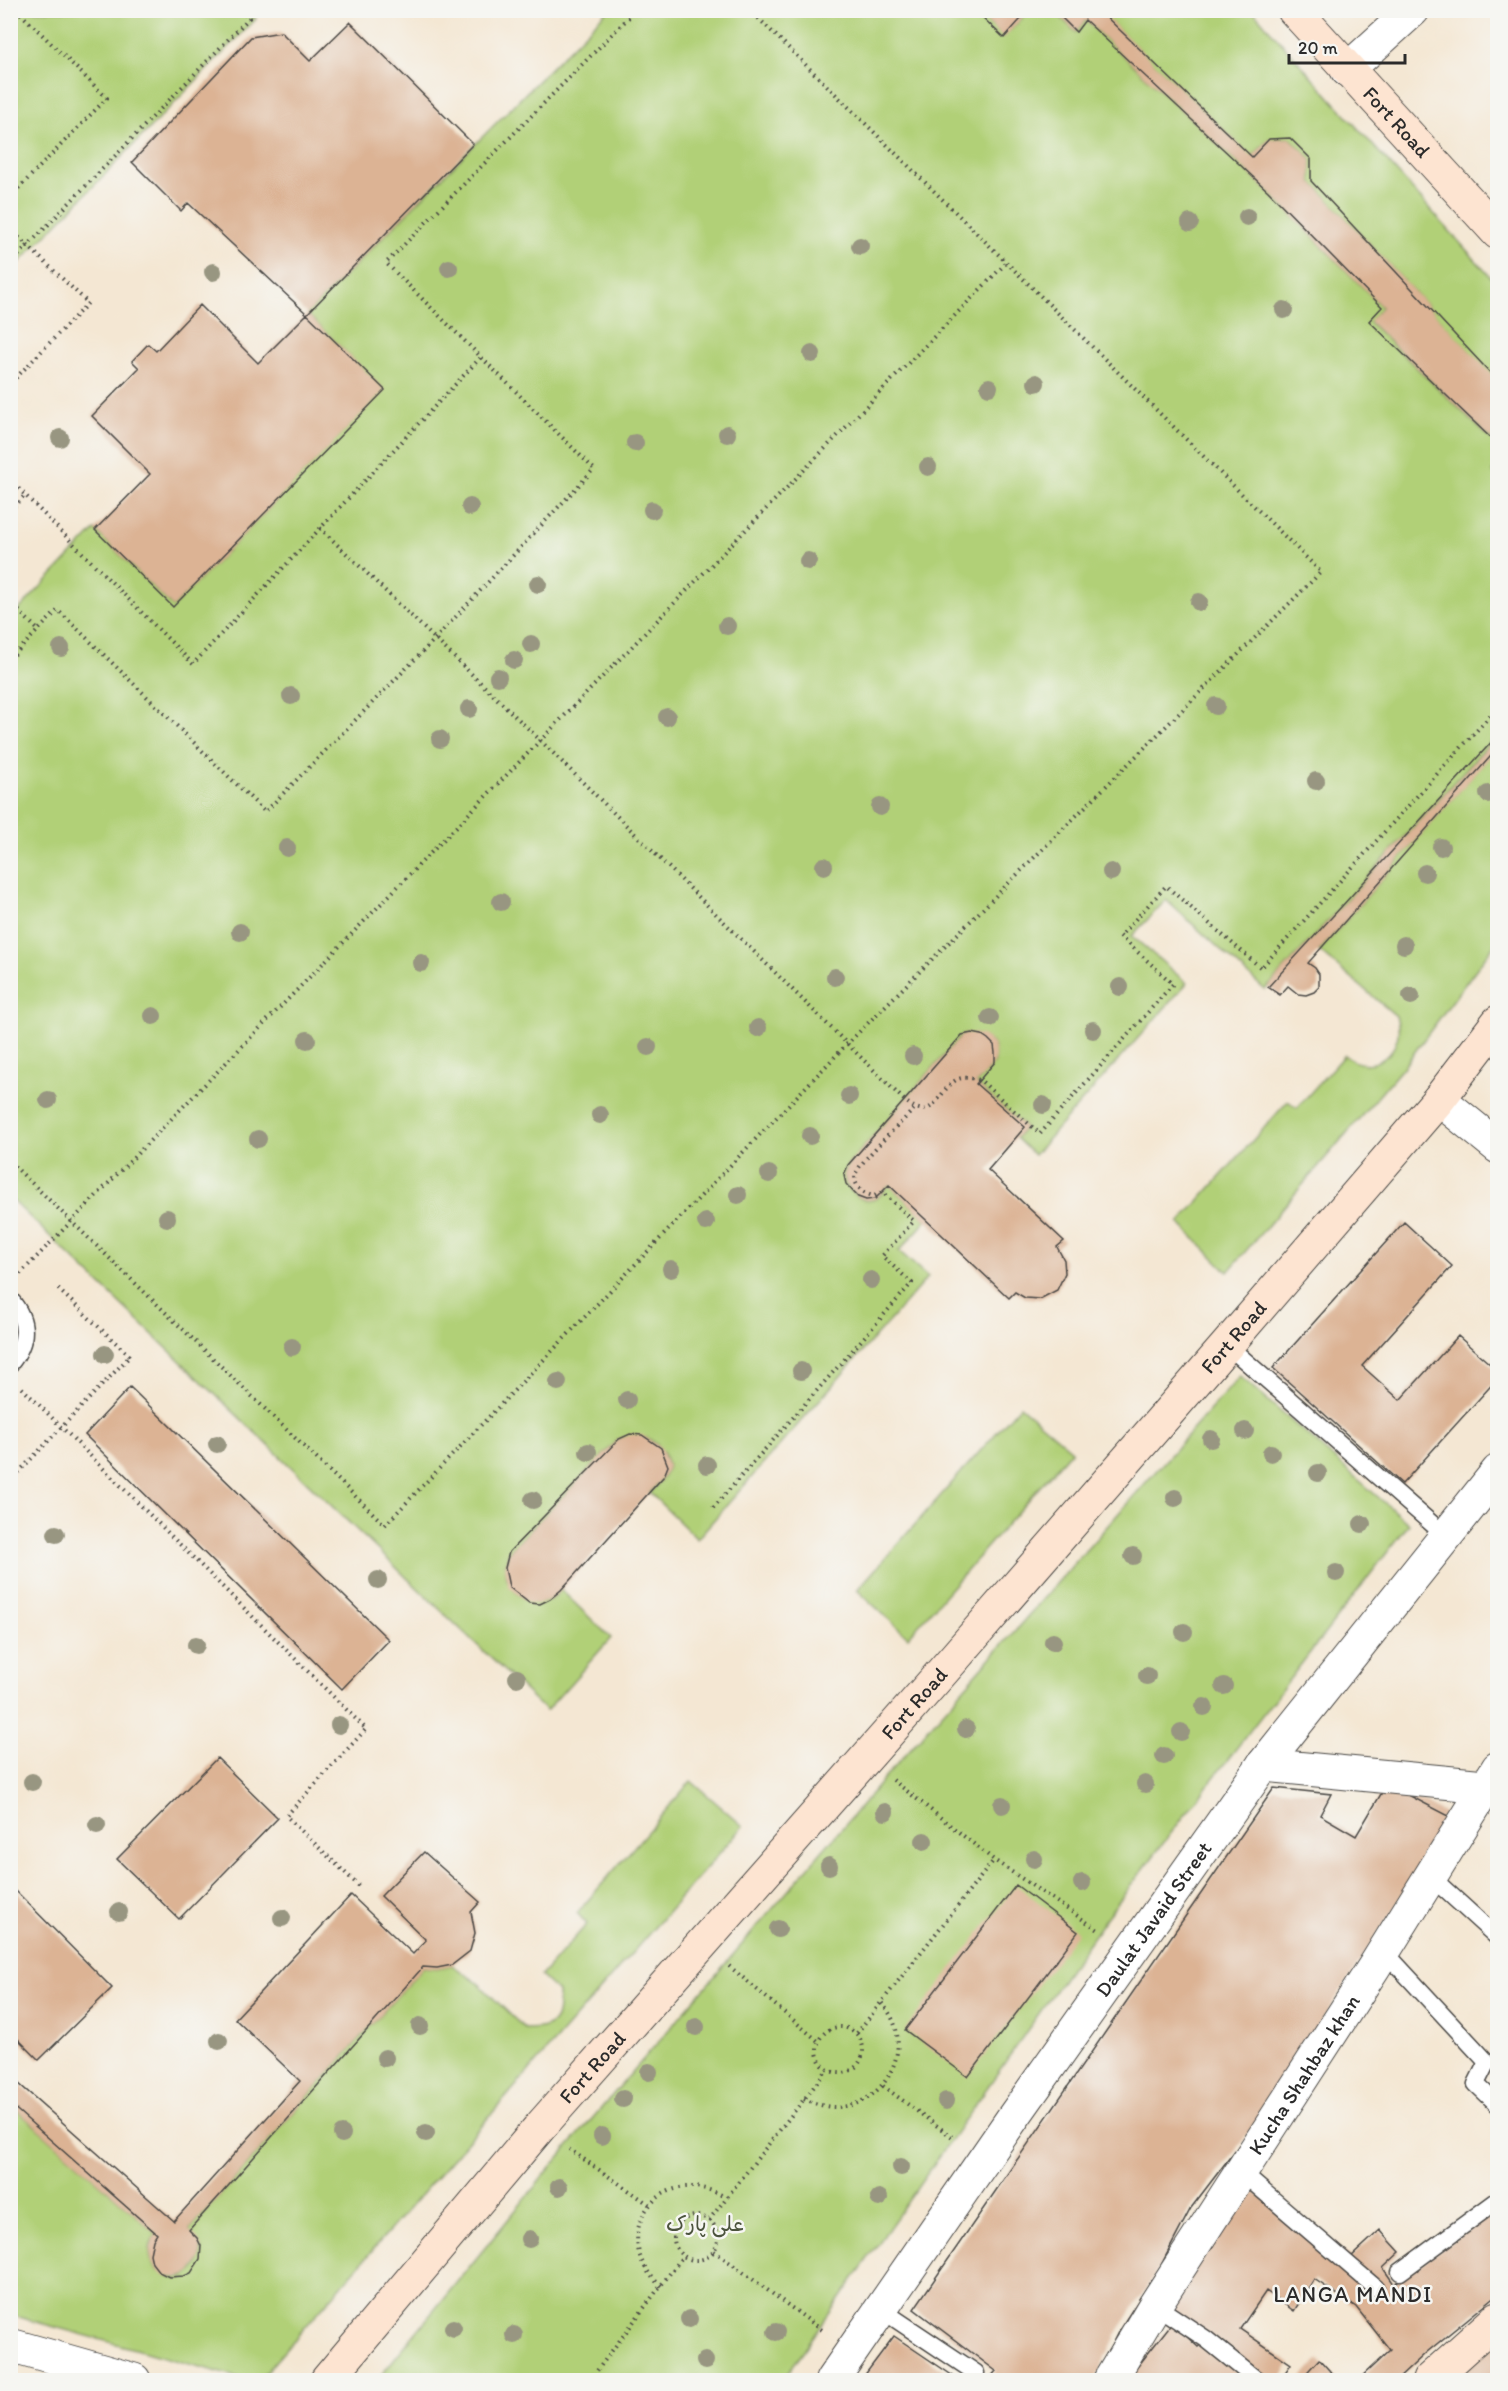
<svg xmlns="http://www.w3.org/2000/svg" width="1508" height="2391" font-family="Itim,'Playpen Sans Arabic',sans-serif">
	<rect width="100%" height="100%" fill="#f6f6f2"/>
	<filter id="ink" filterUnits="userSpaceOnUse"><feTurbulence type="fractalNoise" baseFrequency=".0167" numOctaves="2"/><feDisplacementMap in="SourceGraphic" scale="12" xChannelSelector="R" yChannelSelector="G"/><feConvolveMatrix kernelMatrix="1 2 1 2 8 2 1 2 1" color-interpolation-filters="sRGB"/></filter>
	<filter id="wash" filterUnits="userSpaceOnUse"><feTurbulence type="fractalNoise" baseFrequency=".008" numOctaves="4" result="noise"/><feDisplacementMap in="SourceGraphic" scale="24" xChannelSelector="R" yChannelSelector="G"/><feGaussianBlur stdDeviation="1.35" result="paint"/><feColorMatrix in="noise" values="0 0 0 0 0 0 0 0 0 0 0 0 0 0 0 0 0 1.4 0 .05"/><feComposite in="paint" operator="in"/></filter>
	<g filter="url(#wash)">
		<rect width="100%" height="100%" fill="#f4e7d3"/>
		<path fill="#b1d077" stroke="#6e7e51" stroke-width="1.5" d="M247,10l9,9 -245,252v-260z
			M607,11h368l29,26 25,-26h25l22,21 9,-12 183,171 114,116 -13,15 128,123v21l-5,6 6,6 -1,257 -232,255 -99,-90 -34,36 55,47 -153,172 -18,-17 9,-11 -49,-43 19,-22 -1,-17c-10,-10 -18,-13 -32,-10l-114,130c-1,3 -4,6 -4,10 -1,13 18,30 31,24 5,-2 10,-10 14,-14l38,35 -28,31 29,26 -231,262 -47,-46 14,-17 4,-10c-5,-25 -27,-36 -49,-27l-110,113c-7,20 -3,34 14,46 5,4 11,6 18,5 8,-1 14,-7 20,-13l50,48 -65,73 -535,-512v-581l84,-88 78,77 211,-217 -77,-76z
			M1099,11h154l244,273v97l-186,-200v-22l-21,-21 -21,1 -17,18z
			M1497,748v193l-92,124 -177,207 -49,-49 109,-122 9,7 47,-53c28,24 64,-5 52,-39l-77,-65z
			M1240,1376l169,148 -304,395 -322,461h-406l178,-218 341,-397z
			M1020,1406l52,44 -164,187 -51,-47z
			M691,1781l52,45 -484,554h-12l-236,-65 -1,-211 147,130c-25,31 23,63 41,30 2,-5 4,-13 2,-19 -2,-5 -8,-10 -11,-15l234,-263 14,1 15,-3 26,18 47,46c31,-1 34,-6 33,-37l-17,-16 46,-52 -10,-11z"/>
		<g id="blocks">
			<path fill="#dcb394" d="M975,10h54l-25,28z
				M1054,10h45l153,147 17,-18 21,-1 21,21v22l187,200v64l-129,-124 13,-14 -114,-116 -183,-171 -9,12z
				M350,22l123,122 -166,170 -119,-111 -7,8 -49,-49 119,-125 30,-5 29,29z
				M200,305l58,58 49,-49 78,76 -212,217 -78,-77 55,-56 -58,-58 47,-48 -7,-7 16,-17 8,7z
				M1498,735v13l-190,215 7,5 4,6v13l-5,5 -8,3 -8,-1 -10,-8 -8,9 -12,-8z
				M972,1033l10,2 6,4 6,6 1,8v9l-19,22 49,43 -37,43 76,71 -7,6 7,13 1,13 -8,17 -17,9 -15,-1 -10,-6 -6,6 -120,-113 -14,14 -9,1 -8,-3 -12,-13 -2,-9 4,-10 114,-130z
				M1404,1222l48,44 -90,100 38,34 58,-64 40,35v7l-96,106 -129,-116z
				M130,1387l259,253 -47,49 -257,-254z
				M630,1434l12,1 19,13 7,18 -4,10 -103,114 -11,9 -10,5 -11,-1 -20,-16 -4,-19 4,-16 110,-113z
				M217,1758l61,60 -99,101 -62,-60z
				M1387,1784l62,32 -33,58 -160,249 -65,85 -31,59 -41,63 -25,50h-106l8,-9 -82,-62 360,-521 57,6 -11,21 36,21z
				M424,1852l56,50 -9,10 4,21 -5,18 -18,14 -15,3 -14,-1 -234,263 8,8 4,8 -1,13 -9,14 -7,3 -15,1 -10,-5 -7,-9 -2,-9 3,-14 4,-6 -147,-130v-28l164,145 126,-140 -65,-62 116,-124 62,59 13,-14 -45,-44z
				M10,1885l102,103 -73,72 -29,-29z
				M1016,1885l62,47 -110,145 -63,-47z
				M1250,2189l101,68 29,-27 20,22 -17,16 11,16 104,-76v86l-71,58 -30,28h-39l32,-30 -34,-43 -42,-28 -20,32 -28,-20 -26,38 51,35 -11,16h-14l-98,-71z
				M1172,2323l26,24 5,-4 43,37h-119z
				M1498,2333v47h-47z
				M894,2336l65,44h-98z
				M1319,2359l19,21h-38z"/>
		</g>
	</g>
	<g filter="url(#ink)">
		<use href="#blocks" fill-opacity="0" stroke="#494744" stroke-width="1.5"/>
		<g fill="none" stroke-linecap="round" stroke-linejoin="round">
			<g stroke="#494744" stroke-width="19">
				<path id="lane" d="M10,1299c19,22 18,43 0,65
					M1227,1345l219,191
					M1430,1876l68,62
					M1384,1951l103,111 -11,22 22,21
					M1241,2172l135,116
					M1400,2272l98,-72
					M1155,2305l51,34 51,41
					M882,2310l94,63"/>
			</g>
			<g stroke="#494744" stroke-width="35">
				<g id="street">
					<path d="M1347,70l66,-60"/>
					<path d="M1439,1099l59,48"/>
					<path d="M1263,1765l222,21"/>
					<path d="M10,2345l124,35"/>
					<path id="s1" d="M832,2380l180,-261 251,-354 235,-294"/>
					<path id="s2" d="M1110,2380l45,-75 219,-338 124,-199"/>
				</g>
			</g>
			<g stroke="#494744" stroke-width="35">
				<g id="secondary">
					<path id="s3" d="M1294,10l204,223"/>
					<path id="s4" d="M327,2380l212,-252 404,-457 284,-326 212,-246 59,-77"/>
					<path d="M1429,2380l69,-62"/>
				</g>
			</g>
			<path stroke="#494744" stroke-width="4" stroke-dasharray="1.5 4.5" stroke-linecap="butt" d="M10,197l97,-99 -90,-88
				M10,229l78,74 -78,81
				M10,264l239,-246 -8,-8
				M1498,479l-3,9 3,8
				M10,480l183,184 287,-306
				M10,511l15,-16
				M320,528l221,213 363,359c30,25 31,-6 52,-20 7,-4 16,-2 24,0l60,54 133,-150 -53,-48 46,-50 95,82 237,-261
				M10,602l28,28
				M10,659l48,-49 207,202 170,-173 159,-170 -208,-206 250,-253
				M10,1162l375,363 462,-481 474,-472 -571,-562
				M20,1274l985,-1010
				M22,1388l344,341 -80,87 73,70
				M10,1481l120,-125 -73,-68
				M713,1508l199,-225 -30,-27 32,-35 -32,-29 -8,4c-11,-2 -22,-11 -18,-23 6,-14 46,-51 58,-64
				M893,1780l101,80 106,71
				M729,1966l89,75
				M817 2050a23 23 0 1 1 46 0a23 23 0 1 1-46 0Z
				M857,2033l137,-173
				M883,2086l72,53
				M804,2099c10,4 20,8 31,8 45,1 76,-50 57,-89 -3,-6 -7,-11 -11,-16
				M569,2149l81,56
				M674 2238a22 22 0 1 1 44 0a22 22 0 1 1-44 0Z
				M709,2220l118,-150
				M714,2251l108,79
				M661,2286c-57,-49 -2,-127 64,-89
				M590,2380l93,-124"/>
			<use href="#lane" stroke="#fff" stroke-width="16"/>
			<use href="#street" stroke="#fff" stroke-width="33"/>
			<use href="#secondary" stroke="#fde4d1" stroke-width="33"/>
		</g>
		<g fill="#989681">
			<circle cx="1247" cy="217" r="9"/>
			<circle cx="1190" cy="223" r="9"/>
			<circle cx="860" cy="246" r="9"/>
			<circle cx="449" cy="268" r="9"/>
			<circle cx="213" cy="272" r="9"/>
			<circle cx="1284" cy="310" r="9"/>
			<circle cx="812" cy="354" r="9"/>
			<circle cx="1036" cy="383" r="9"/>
			<circle cx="989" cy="387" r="9"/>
			<circle cx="727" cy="434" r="9"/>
			<circle cx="60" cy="438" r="9"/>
			<circle cx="635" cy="443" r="9"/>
			<circle cx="928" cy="467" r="9"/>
			<circle cx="470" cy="507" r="9"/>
			<circle cx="652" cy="510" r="9"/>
			<circle cx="808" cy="561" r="9"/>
			<circle cx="538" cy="584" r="9"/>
			<circle cx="1199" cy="602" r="9"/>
			<circle cx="727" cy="626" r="9"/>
			<circle cx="531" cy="644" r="9"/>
			<circle cx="61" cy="648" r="9"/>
			<circle cx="514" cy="660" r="9"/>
			<circle cx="498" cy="677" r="9"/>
			<circle cx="291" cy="696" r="9"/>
			<circle cx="1216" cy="706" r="9"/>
			<circle cx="469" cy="709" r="9"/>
			<circle cx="667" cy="717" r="9"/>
			<circle cx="440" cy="739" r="9"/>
			<circle cx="1316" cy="781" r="9"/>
			<circle cx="1488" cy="794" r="9"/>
			<circle cx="880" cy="807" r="9"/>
			<circle cx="1441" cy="847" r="9"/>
			<circle cx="287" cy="848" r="9"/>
			<circle cx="824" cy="866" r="9"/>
			<circle cx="1111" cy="872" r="9"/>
			<circle cx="1425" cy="873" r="9"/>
			<circle cx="501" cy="902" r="9"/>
			<circle cx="240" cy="932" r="9"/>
			<circle cx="1404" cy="945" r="9"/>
			<circle cx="421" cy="963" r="9"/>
			<circle cx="835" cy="977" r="9"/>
			<circle cx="1120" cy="987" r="9"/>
			<circle cx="1411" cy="996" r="9"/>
			<circle cx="153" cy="1016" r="9"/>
			<circle cx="990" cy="1018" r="9"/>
			<circle cx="758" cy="1028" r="9"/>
			<circle cx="1093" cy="1030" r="9"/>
			<circle cx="307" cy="1040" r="9"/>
			<circle cx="648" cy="1047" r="9"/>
			<circle cx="913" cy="1056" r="9"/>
			<circle cx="849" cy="1096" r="9"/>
			<circle cx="48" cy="1100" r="9"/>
			<circle cx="1043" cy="1105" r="9"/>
			<circle cx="600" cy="1115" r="9"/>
			<circle cx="810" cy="1136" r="9"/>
			<circle cx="258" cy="1139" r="9"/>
			<circle cx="769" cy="1174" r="9"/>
			<circle cx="738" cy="1195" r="9"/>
			<circle cx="167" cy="1218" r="9"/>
			<circle cx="706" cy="1222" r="9"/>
			<circle cx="671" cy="1269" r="9"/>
			<circle cx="871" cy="1280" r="9"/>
			<circle cx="292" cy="1347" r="9"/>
			<circle cx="105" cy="1354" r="9"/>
			<circle cx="801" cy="1371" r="9"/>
			<circle cx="558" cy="1382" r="9"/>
			<circle cx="627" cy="1400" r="9"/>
			<circle cx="1245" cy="1431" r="9"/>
			<circle cx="1211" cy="1439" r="9"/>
			<circle cx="217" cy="1444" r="9"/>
			<circle cx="588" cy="1452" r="9"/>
			<circle cx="1271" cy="1453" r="9"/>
			<circle cx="707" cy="1465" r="9"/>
			<circle cx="1318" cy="1473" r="9"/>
			<circle cx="1175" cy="1498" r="9"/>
			<circle cx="533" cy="1500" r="9"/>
			<circle cx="1362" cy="1524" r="9"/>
			<circle cx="56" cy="1534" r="9"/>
			<circle cx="1133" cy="1556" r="9"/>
			<circle cx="1336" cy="1573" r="9"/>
			<circle cx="378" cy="1580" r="9"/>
			<circle cx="1184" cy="1632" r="9"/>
			<circle cx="1053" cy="1642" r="9"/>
			<circle cx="196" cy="1645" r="9"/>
			<circle cx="1147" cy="1676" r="9"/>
			<circle cx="517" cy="1678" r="9"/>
			<circle cx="1224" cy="1686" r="9"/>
			<circle cx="1204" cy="1707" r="9"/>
			<circle cx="339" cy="1725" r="9"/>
			<circle cx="966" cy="1729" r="9"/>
			<circle cx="1181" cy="1732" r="9"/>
			<circle cx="1164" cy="1756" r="9"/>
			<circle cx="32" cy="1782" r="9"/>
			<circle cx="1145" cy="1784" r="9"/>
			<circle cx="1002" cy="1805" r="9"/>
			<circle cx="885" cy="1812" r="9"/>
			<circle cx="97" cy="1825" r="9"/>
			<circle cx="924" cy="1841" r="9"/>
			<circle cx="1034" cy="1859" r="9"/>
			<circle cx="829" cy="1866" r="9"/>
			<circle cx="1082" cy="1883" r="9"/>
			<circle cx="119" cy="1912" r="9"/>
			<circle cx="282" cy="1918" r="9"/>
			<circle cx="778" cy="1929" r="9"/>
			<circle cx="420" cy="2026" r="9"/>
			<circle cx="696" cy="2027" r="9"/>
			<circle cx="219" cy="2041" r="9"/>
			<circle cx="385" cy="2058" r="9"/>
			<circle cx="649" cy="2072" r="9"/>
			<circle cx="623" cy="2099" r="9"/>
			<circle cx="946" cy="2101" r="9"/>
			<circle cx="426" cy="2133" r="9"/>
			<circle cx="342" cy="2134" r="9"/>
			<circle cx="602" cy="2136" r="9"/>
			<circle cx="901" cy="2167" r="9"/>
			<circle cx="559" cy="2187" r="9"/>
			<circle cx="879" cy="2198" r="9"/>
			<circle cx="529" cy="2239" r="9"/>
			<circle cx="689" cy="2319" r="9"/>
			<circle cx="453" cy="2328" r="9"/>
			<circle cx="776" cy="2332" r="9"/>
			<circle cx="514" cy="2335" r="9"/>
			<circle cx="705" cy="2361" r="9"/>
		</g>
	</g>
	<g text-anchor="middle" stroke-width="5" stroke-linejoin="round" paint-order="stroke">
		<g font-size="21" fill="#2b2b2b" stroke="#f6f6f2">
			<text dy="7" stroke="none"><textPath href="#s3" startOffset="152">Fort Road</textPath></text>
			<text dy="7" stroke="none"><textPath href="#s4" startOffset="1382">Fort Road</textPath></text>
			<text dy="7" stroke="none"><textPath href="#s4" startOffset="896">Fort Road</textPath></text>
			<text dy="7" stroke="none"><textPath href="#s1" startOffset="562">Daulat Javaid Street</textPath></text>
			<text dy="7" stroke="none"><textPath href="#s4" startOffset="410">Fort Road</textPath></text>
			<text dy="7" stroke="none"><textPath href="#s2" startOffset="362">Kucha Shahbaz khan</textPath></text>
		</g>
		<g font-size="21" fill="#4c543e" stroke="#f6f6f2">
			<text x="705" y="2231">علی پارک</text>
		</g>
		<g font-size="22" letter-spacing="1.5" fill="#2b2b2b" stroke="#f6f6f2">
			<text x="1353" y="2302">LANGA MANDI</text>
		</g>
	</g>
	<rect width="1508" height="2391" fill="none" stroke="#f6f6f2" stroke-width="36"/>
	<path d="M1289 54v9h116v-9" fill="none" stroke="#2b2b2b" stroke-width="3"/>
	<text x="1298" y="54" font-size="18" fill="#2b2b2b" stroke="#f6f6f2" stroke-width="4.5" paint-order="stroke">20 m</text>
</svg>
